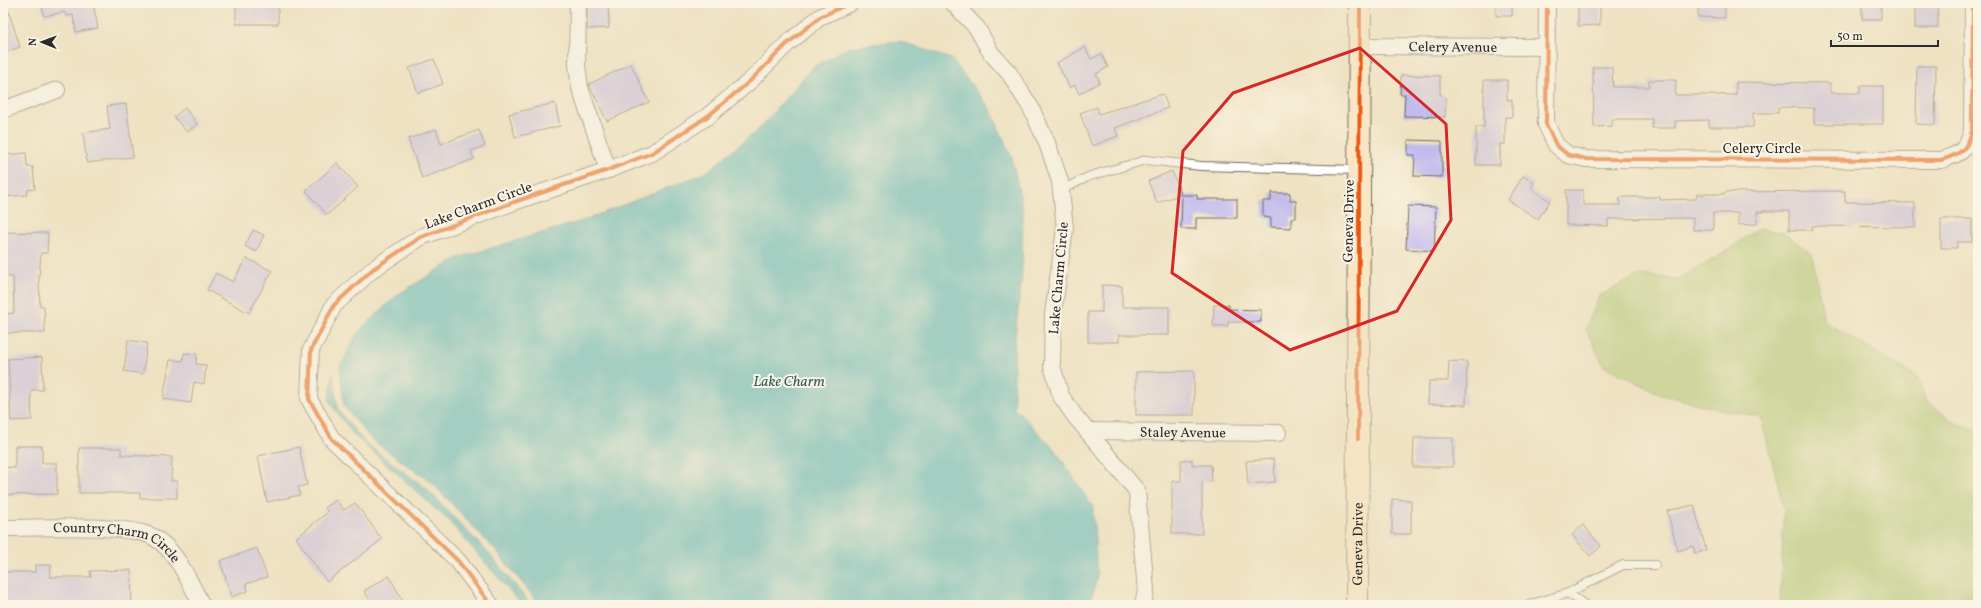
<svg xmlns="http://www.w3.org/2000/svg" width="1981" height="608" font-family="Vollkorn,serif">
	<rect width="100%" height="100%" fill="#fcf5e5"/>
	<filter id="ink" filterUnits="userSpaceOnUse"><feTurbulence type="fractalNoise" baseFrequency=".025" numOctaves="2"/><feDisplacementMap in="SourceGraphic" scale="8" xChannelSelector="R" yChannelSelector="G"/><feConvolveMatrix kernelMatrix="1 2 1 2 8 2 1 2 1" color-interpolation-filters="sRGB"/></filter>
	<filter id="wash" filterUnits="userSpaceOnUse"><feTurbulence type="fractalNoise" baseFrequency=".012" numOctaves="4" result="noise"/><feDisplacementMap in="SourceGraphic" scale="16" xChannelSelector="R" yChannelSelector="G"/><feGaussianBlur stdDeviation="0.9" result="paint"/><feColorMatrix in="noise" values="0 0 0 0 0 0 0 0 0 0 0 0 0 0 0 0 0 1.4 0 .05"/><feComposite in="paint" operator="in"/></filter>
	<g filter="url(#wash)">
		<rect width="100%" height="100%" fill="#eee2c2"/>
		<path fill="#a7c870" stroke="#697a4e" d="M1758,229l24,3 30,22 12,67 93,56 9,24 29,22 23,7v175h-198l4,-96 -23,-92 -52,-10 -48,-13 -57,-28 -18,-37 13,-33 40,-21 39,4 43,-24z"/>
		<path fill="#48b6c1" stroke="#3a7076" d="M899,41l52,18 39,49 22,50 11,52 -1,63 -8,74v60l42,44 37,56 4,68 -7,30h-550l-43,-53 -65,-69 -61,-44 -27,-33 -4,-39 18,-35 39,-37 61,-37 124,-37 123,-48 54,-44 54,-62 36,-20z
			M333,374l5,36 28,34 60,44 65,68 40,49h-9l-73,-84 -96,-87 -24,-33z"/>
		<g id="blocks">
			<path fill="#c2bbed" d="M3,3h3l14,44 -17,6z
				M41,3h52l5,25 -22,4 -3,-17 -7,1 -1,-4 -21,4z
				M236,3h42v21h-42z
				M587,3h21l1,25 -22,1z
				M1496,3h16v13h-16z
				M1578,3h22v22l-22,1z
				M1698,3h27v15l-27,-1z
				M1862,3h19v16h-19z
				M1915,3h23v25h-23z
				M1085,47l6,12 10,-5 7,13 -12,7 4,8 -21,12 -4,-9 -5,3 -13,-25z
				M434,59l9,25 -25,9 -9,-25z
				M631,64l18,38 -42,19 -18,-37z
				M1917,66h19l-1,59 -19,-1z
				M1593,67h19l1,20h36v-7h27l-1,15h61v-13l94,1v10h30v-7h23v38h-69v-16l-36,-1v6h-25v14h-44v-7l-34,1v7h-23v-9h-40v7l-18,1z
				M1401,75l39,1v18l6,5 -1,18 -41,-1 1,-22h-5z
				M1484,80h23v20h5v17h-7v27h-5v21h-24v-38h8z
				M1163,94l5,14 -53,20 3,8 -26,10 -12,-33 17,-6 2,7z
				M555,103l5,23 -45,11 -6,-23z
				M126,104l7,53 -46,6 -4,-30 27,-4 -3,-23z
				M185,108l12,16 -10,8 -13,-15z
				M436,129l5,15 38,-14 6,16 -14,5 3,8 -52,19 -14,-39z
				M1408,140l34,1v36l-28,-1 1,-21h-7z
				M26,153l1,14h6l2,22 -8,1v5l-24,2v-42z
				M337,163l21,24 -31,28 -21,-24z
				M1172,171l9,23 -24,9 -9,-22z
				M1523,176l11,7 -3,6 19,12 -12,18 -30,-19z
				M1566,190h17v15h37v-8h40v3l36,-1 1,-5h28v-2l120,-1v11l70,1v24l-103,-1v4h-23v-19h-26v1h-6v12l-19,1v-12h-25v17h-20v-12l-85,1v7l-42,-1z
				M1271,193h19v8h6v17h-5v10l-20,-1v-9l-8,-1v-16h8z
				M1182,195h15v4h40v19h-41v11h-15z
				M1408,206l28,1 -2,44 -28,-2z
				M1941,219h31v23h-15v6h-16z
				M253,230l11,5 -8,17 -11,-6z
				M3,232l45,1 -1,20h-6l-2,24 1,29h4l1,27h-42v-19l11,-1 -1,-36 -10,-1z
				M246,258l26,13 -23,42 -42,-23 9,-17 17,9z
				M1102,285l20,1v21h47v28h-50v7h-31v-30h14z
				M1214,305h15v4l32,1v12h-33v4h-15z
				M128,340l19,3 -4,31 -19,-3z
				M184,353l13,1 -1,10 10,1 -2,19 -10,-2 -3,21 -28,-4 7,-39 13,1z
				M42,357l1,33h-12l1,30 -21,1 -3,-62z
				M1449,361l18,1 -1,43 -38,-1 1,-23h19z
				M1194,371v44h-58v-43z
				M1414,438h39v29h-40z
				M15,446h27v17h15v31l-54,1v-28l12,1z
				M299,447l8,38 -9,2 2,8 -33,7 -9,-46z
				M79,448h42v7l51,2 -1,24h6v17h-37v-5h-61z
				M1274,459l1,23 -27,2 -2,-23z
				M1181,460h11v5h19l1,16 -10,1v52h-30v-53h9z
				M1392,499l19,1v34h-19z
				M336,500l8,10 11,-7 27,36 -55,43 -31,-44 32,-26 -3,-4z
				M1694,505l12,45 -11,3 -2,-7 -15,5 -11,-40z
				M1583,525l18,21 -11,10 -18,-21z
				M257,548l10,29 -21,7 2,7 -16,6 -12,-36z
				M35,565h16l-1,12h41l-1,-6 41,-1 1,35h-27v-2l-102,2v-33h32z
				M389,576l16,29h-32l-9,-14z"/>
		</g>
	</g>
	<g filter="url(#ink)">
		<use href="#blocks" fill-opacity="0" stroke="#6f6b60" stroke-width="1"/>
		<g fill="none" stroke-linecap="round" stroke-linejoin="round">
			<g stroke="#6f6b60" stroke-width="10">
				<path id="service" d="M1061,190l29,-14 56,-16 55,6 158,4
					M1568,593l17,12
					M1529,605l39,-12 55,-28h32"/>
			</g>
			<g stroke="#6f6b60" stroke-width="18">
				<g id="minor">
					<path d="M578,3l-1,62 3,23 28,82"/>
					<path d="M953,3l24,25 14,25 18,20 22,35 16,35 13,38 5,48 -12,85 -1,52 9,30 13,19 63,76 9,99 -3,15"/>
					<path d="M1547,3l-1,121 10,21 12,10 18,4 355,1c19,-6 26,-9 31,-29l1,-128"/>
					<path id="s1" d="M1361,46l185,1"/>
					<path d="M3,110l54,-20"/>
					<path id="s2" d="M1087,431l191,2"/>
					<path id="s3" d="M3,528c32,0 128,-5 152,10 23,14 34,44 47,67"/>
					<path d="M491,605l-33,-44 -126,-122 -23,-40 2,-49 23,-45 39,-36 48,-32 93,-35 94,-32 44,-17 56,-37 42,-35 37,-37 33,-27 30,-14"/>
				</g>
			</g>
			<g stroke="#6f6b60" stroke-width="24">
				<g id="secondary">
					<path id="s4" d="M1357,605l3,-602"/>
				</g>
			</g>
			<use href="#service" stroke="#fff" stroke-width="8"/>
			<use href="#minor" stroke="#fff" stroke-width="16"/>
			<use href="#secondary" stroke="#fbe6c4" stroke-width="22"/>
			<g stroke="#fcf5e5" stroke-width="6">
				<path id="cycleway" d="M1547,3l-1,121 10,21 12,10 18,4 355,1c19,-6 26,-9 31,-29l1,-128
					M1358,439l2,-436
					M491,605l-33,-44 -126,-122 -23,-40 2,-49 23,-45 39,-36 48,-32 93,-35 94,-32 44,-17 56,-37 42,-35 37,-37 33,-27 30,-14"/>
			</g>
			<use href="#cycleway" stroke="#e8590c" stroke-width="4"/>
		</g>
	</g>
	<path d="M0 0H1981V608H0ZM1360,48l86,76 5,96 -54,91 -107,39 -118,-77 11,-122 50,-58z" fill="#eee2c2" fill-opacity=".55" fill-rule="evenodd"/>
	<path fill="none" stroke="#d62828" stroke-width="3" stroke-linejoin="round" d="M1360,48l86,76 5,96 -54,91 -107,39 -118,-77 11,-122 50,-58z"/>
	<g text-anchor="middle" stroke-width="4" stroke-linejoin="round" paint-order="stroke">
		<g font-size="14" fill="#2b2b2b" stroke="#fcf5e5">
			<text dy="5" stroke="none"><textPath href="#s1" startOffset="92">Celery Avenue</textPath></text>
			<text x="1762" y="153">Celery Circle</text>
			<text transform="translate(478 205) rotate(-20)" y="5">Lake Charm Circle</text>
			<text transform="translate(1348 221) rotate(-89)" y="5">Geneva Drive</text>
			<text transform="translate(1058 278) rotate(-85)" y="5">Lake Charm Circle</text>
			<text dy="5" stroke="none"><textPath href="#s2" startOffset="96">Staley Avenue</textPath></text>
			<text dy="5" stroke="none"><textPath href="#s4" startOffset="61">Geneva Drive</textPath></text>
			<text dy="5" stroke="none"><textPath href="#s3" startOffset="118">Country Charm Circle</textPath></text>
		</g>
		<g font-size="15" font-style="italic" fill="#355c60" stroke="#fcf5e5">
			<text x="789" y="386">Lake Charm</text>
		</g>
	</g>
	<rect width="1981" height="608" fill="none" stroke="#fcf5e5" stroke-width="16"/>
	<g transform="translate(42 42) rotate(271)" stroke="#fcf5e5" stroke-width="3" paint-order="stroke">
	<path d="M0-3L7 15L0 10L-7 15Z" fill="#2b2b2b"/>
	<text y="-6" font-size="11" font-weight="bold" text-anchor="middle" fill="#2b2b2b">N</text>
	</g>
	<path d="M1831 40v6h107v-6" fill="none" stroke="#2b2b2b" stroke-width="2"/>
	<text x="1837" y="40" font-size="12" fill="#2b2b2b" stroke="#fcf5e5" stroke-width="3" paint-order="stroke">50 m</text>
</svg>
